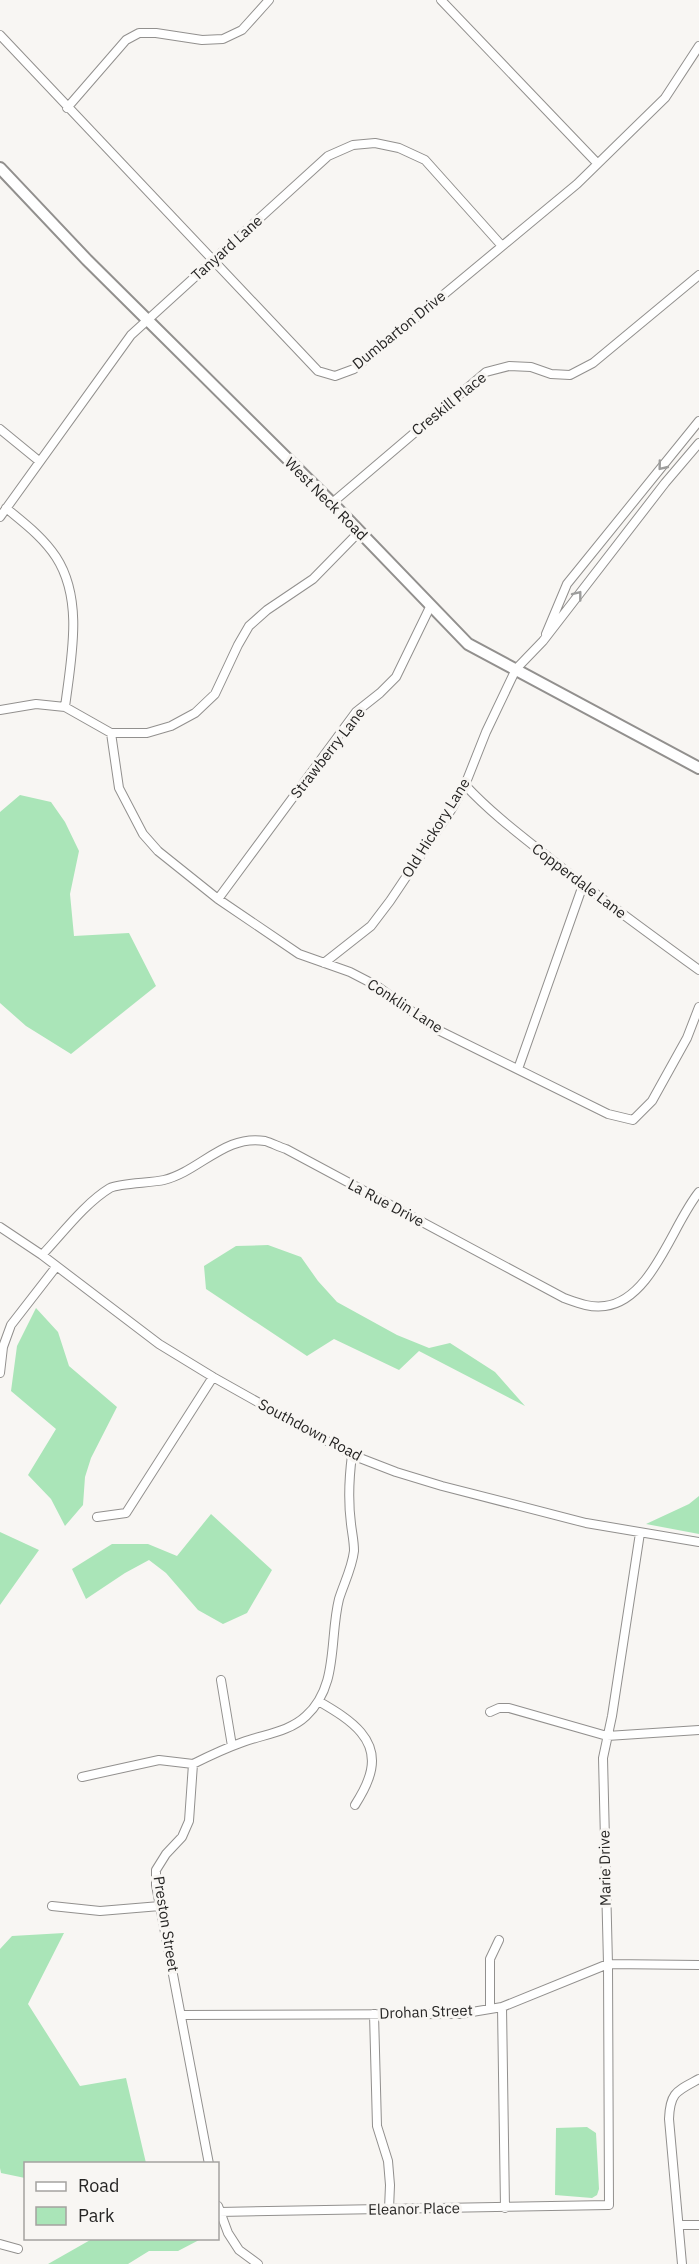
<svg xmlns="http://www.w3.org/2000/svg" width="699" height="2264" font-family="'IBM Plex Sans',sans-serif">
	<rect width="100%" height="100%" fill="#f8f6f3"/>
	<path fill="#aae5b8" d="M20,795l31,7 14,20 14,29 -9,43 4,42 55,-3 27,53 -85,68 -45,-28 -26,-23v-191z
		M268,1245l33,12 17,24 19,21 60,33 32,13 21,-5 45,29 30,34 -106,-55 -20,19 -65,-31 -27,17 -101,-67 -2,-23 32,-20z
		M36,1308l22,24 11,34 48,41 -26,51 -6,19 -2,28 -18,21 -14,-27 -23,-24 28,-46 -45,-38 6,-45z
		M699,1496v38l-53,-10 43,-20z
		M211,1514l61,56 -25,43 -24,11 -25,-14 -32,-37 -17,-13 -24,13 -39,26 -14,-30 40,-25h36l29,12z
		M0,1532l39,18 -39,55z
		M64,1933l-36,71 52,82 46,-8 20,85 -120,1 -1,14 -24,-5 -1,-5v-219l12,-13z
		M587,2127l9,6 3,56 -2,6 -5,3 -37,-3 1,-67z
		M92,2239v-1l109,1 -23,12h-29l-21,13h-80z"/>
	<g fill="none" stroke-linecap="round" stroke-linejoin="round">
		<g stroke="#92908e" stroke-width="10">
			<path id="street" d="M441,0l156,163
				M0,35l318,336 17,5 19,-7 223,-185 88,-86 34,-52
				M67,108l59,-68 13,-7h17l46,7 21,-1 19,-9 27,-30
				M0,429l39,32
				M332,503l154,-131 23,-6 22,1 20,7 19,1 23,-12 106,-88
				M6,508c18,15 37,29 50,49 28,43 15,102 9,150
				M0,517l131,-182 197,-179 25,-11 22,-2 24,5 26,12 77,86
				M546,634l21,-50 132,-163
				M0,710l36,-6 29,3 46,26h36l24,-7 24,-13 20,-19 23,-49 11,-19 18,-16 46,-31 46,-47
				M111,733l8,55 24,46 15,17 60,48 81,55 51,18 27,14 59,43 172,85 25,6 19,-19 35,-63 12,-31
				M465,785c25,27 54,49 83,72 49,39 100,76 151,113
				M218,899l138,-187 24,-19 16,-16 35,-72
				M324,963l47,-37 19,-25 61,-91 14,-25 21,-53 30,-63 27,-28 122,-158 34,-40
				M518,1069l65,-184
				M0,1227l42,28 117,89 54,33 139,78 44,17 46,14 144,37 113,19
				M42,1255c20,-21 43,-52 68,-67 9,-5 41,-5 54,-8 36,-9 61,-46 101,-39 7,2 14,6 21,8l278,149c14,5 26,10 41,8 47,-6 67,-81 94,-114
				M0,1373l3,-26 8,-22 45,-58
				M97,1517l29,-4 87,-136
				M221,1680l11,66
				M320,1702c29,17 64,38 48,78 -3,9 -8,17 -13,25
				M490,1712l9,-4h10l98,28 92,-6
				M82,1777l77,-17 34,4
				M52,1906l48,5 60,-5
				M502,2007l3,201
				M490,2009v-50l9,-19
				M374,2014l3,112 11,35 2,24 -1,24
				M181,2015l279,-1 42,-7 106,-43 91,1
				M209,2164l-53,-279v-15l10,-16 16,-17 7,-16 4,-57c16,-8 33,-16 50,-22 22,-8 46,-10 63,-26 33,-30 23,-77 33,-117 5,-16 13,-31 15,-48 0,-10 -2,-18 -3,-27 -3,-23 -2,-46 1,-69
				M218,2206l10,27 11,17 19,14
				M219,2212l390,-7 -1,-241 -5,-206 9,-42 28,-183
				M679,2225h20
				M0,2244l18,5
				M682,2264l-13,-145c1,-27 8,-28 30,-40"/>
		</g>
		<g stroke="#92908e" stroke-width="14">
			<path id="secondary" d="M0,168l87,92 245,243 136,141 231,124"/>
		</g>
		<use href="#street" stroke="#fff" stroke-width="8"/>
		<use href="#secondary" stroke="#fff" stroke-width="10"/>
	</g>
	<defs><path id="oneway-chevron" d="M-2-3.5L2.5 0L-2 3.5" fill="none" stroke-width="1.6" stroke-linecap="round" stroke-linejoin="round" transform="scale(1.5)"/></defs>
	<g stroke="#9d9d9c">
		<use href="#oneway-chevron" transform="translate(662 466) rotate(129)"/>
		<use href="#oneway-chevron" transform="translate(578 595) rotate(-52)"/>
	</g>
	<g text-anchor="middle" stroke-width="6" stroke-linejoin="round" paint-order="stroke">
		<g font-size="15" fill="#262524" stroke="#f8f6f3">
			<text transform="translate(227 248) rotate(-42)" y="5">Tanyard Lane</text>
			<text transform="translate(399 330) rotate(-39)" y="5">Dumbarton Drive</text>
			<text transform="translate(449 404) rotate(-39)" y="5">Creskill Place</text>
			<text transform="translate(326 499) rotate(45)" y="5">West Neck Road</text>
			<text transform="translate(328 753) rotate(-52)" y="5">Strawberry Lane</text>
			<text transform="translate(436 828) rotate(-58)" y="5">Old Hickory Lane</text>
			<text transform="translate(579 881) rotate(37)" y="5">Copperdale Lane</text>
			<text transform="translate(405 1006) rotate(33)" y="5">Conklin Lane</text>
			<text transform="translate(386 1203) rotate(28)" y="5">La Rue Drive</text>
			<text transform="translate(310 1430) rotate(28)" y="5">Southdown Road</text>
			<text transform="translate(605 1868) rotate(-91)" y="5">Marie Drive</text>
			<text transform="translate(166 1924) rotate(81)" y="5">Preston Street</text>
			<text transform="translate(426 2012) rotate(-2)" y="5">Drohan Street</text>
			<text transform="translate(414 2209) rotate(-1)" y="5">Eleanor Place</text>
		</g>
	</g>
	<rect x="24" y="2162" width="195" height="78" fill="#f8f6f3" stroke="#a4a2a0" stroke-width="1.5"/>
	<rect x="36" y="2182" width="30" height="9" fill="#ffffff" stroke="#a4a2a0" stroke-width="1.5"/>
	<text x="78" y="2192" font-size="18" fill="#262524">Road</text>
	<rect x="36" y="2207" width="30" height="18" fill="#aae5b8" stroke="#a4a2a0" stroke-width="1.5"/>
	<text x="78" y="2222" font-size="18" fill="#262524">Park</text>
</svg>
